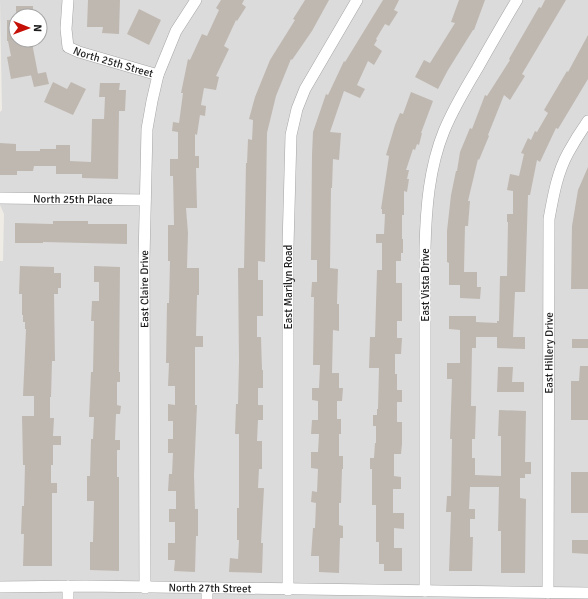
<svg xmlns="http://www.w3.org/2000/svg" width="588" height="599" font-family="Signika,sans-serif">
	<rect width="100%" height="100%" fill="#efece5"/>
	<path fill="#dcdbdb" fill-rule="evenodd" d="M0,0h588v599h-588v-338h3l1,-47 -4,-9v-93l2,-2zM16,16h24v24h-24z"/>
	<path fill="#bfb8b1" d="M88,0h32l-1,34 -17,-1 1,-6h-16z
		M221,0h23l-2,4 4,3 -9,14 -1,-1 -12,26 5,3 -13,27 3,1 -3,13 -12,-2 -3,17 5,1 -1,10 -5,-1 -3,20 -2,-1v22h4v12h-3l1,40h-11l2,25 -1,35h12v27h-2l-1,41h7v11h-8v58h2l-3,70 1,34h3v27h-2l-1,36 -21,-1 1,-11h-7v-17h7v-21h-6v-13h7v-18h-8l1,-17h3l1,-21h-5v-14h5v-18h-5v-17l7,1v-19h-7l1,-23h-3l1,-60h2l1,-42h-2v-36h6l-1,-49h-3v-17h8v-27l-6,-1 1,-9 6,1 4,-30h-2l7,-34 2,1 12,-26 5,2 12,-26 -3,-2z
		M305,0h24l-17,31 -20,29 -1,-1 -15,37 -9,37 -2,129 -7,-1v19h5v36h-6v21h4l1,33h1v18h-5v17h5v15h-5l-1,21h5v28h-3l-1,19h6l-3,55h2l-1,30 -33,-1 1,-14 8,1 1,-19h-2v-32h2v-74h-4l1,-30h2l1,-43 -1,-93h6l2,-105h1l1,-24 4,1 1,-20 -4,-1 6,-22 15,-37 25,-40 -2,-1z
		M383,0h16l-5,10 4,2 -9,14 -4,-2 -9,15 1,1 -3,5 8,6 -8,14 -6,-4 -11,24 8,4 -5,9 -16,-7 -14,41 11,1 -2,27 -6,-1 -1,29h-1l-1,80 8,1 -1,35h2v27l-6,-1 -1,43h7v15h4l-1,13h-5v18h4v15h-2v22h4v13h-1l-1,34h-2v22l4,1v12h-3l-1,35 -20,-1v-16h-8l2,-28h2l1,-25 -5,-1 1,-11 5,1 1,-23 -7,-1v-16h7l1,-18h-8l1,-14h6v-19l-6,-1v-12h7l1,-23h-7l1,-68h-3l1,-15h5v-22h-6l1,-106 1,-22 13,-38 2,1 16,-34 1,1z
		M459,0h26l-11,30h-1l-25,40 -10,19 -23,-12 9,-17 6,3 25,-40 -4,-1z
		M545,0h21l-44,74 3,2 -15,24 -6,-5 -16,40 1,1 -10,24 -1,-1 -10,42h2l-2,25h-3l-1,46h13v15h4l-1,12 -20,-1v-13h-11v-22l-2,-1v-31l4,-36 5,-24h1l3,-19 10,-24 2,1 13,-34 2,1 23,-36 -1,-1 30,-52 2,1z
		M16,6h17v10h-17z
		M139,9l22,11 -12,25 -22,-11z
		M7,20h9v20h17v8l5,26 -27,5 -4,-22 4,-1 -3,-15h-1z
		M588,35v44l-30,50 -2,-1 -16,34 -3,-2 -7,35h-2l-3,97h-10l-2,45h12v12l-28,-1v-11h-21v11h-4l-1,58h5l-1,33h-3v19h3v17l26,1v-40h-3l1,-26 27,1 -1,51h6v12h-6v4h-5v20l6,1 -1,74h-24v-42h-3l1,-44h-29l-1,22h6v10h-5v18h3l-1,34h-23l2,-59h-5l1,-16h4l1,-57h-2l2,-60h-5v-16h13v-33l-11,-1v-13h27v6l21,1v-2h2l1,-45h7l1,-54h-1v-8h6v-23l-6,-1 3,-16 9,2 5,-22 -3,-1 7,-15 3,2 4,-9 2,1 11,-19 -4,-3 23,-39 1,1z
		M46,72l3,12 -15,3 -3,-12z
		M53,82l14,7 4,-7 15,7 -13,26 -29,-13z
		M100,83h20l-1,7h7l-1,21h-6l-1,68 -36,-1v-4h-26v-8h-22l-1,5h-16v4h-17v-32l16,1v7h24v-2h16v-4h14v16l21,1 1,-43h12l1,-22h-6z
		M411,92l22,9 -12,32h1l-3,12 -2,-1 -2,6 -2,-1 -7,21h3l-2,9h2l-2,13 -3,-1v24h-2v24h1v14h-2v8h-5v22h6v38h-5v17h5l-1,16h-6v20h2v16h5v12h-5v20h5v22l-1,10h-7v22l7,1v12h-8v24h11v16l-10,-1v20h8v23h-18v-7h-5v-22h-3v-37h-4v-36h-2v-11h4l1,-15h1v-17h-3v-11h4v-6h1l1,-41h-10l1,-31h5l2,-67h5v-27h-6v-9h8l1,-20h-3v-5h-1l8,-53 -3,-1 9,-30 5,-12 3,1z
		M588,167v122h-17l1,-63 6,-36z
		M53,221h35v3h39v20l-84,-2v1h-28v-20l38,1z
		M20,266l34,1v6h7v15h-3v6h-4l1,67h-3l-1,36h-1v21h4l-1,18h8v9h-8v20h-2v18h6v10h-5v73h-29l1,-32h-3l1,-28h2l1,-41h-2l-1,-49h12v-20h-11l3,-67h-1v-7h-2v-7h-1v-21h-3z
		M94,266l26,1 -1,105h1v10h-3v23l4,1 -1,8h-4l-1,26h5v10h-3v27h2v94l-29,-1v-28h3l1,-41h-7v-25h3l1,-37h2l1,-22h-5l2,-45h2l1,-51h-3l1,-20h7v-19h-5z
		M572,339h16v9h-16z
		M580,366h8v54h-17v-39h8z
		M498,367h15l-1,15h12v10h-27z
		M571,472h17v41h-17z
		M572,540h16v14l-16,-1z"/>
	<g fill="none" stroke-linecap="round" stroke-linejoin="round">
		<g stroke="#a5a5a5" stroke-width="12">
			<g id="minor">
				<path id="s1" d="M68,0l-2,29 2,18 11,5 79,23"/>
				<path id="s2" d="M0,198l145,2"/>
				<path id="s3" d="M0,587l85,-1 503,7"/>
				<path id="s4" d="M145,588l-1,-329 3,-130 5,-28 6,-26 18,-44 20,-31"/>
				<path id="s5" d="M288,590v-344l3,-111 6,-26 8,-20 52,-89"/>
				<path d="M425,591v-343c1,-40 4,-80 19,-117 9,-22 21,-42 33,-62 13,-23 26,-46 40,-69"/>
				<path id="s6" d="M548,593l1,-374c4,-22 8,-46 19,-66 6,-11 13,-22 20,-32"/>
				<path d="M68,599v-13"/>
				<path d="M207,599v-11"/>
			</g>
		</g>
		<use href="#minor" stroke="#fff" stroke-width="11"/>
	</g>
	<g text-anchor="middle" stroke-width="3" stroke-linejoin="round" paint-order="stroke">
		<g font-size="11" fill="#1e1e1e" stroke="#fff">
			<text dy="4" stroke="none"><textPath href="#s1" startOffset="95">North 25th Street</textPath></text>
			<text dy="4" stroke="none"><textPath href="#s2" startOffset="73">North 25th Place</textPath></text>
			<text transform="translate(425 285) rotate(-90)" y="4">East Vista Drive</text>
			<text dy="4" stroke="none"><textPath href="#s5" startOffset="303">East Marilyn Road</textPath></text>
			<text dy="4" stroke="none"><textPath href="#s4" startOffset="299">East Claire Drive</textPath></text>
			<text dy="4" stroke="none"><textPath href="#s6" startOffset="240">East Hillery Drive</textPath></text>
			<text dy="4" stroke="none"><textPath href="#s3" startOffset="210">North 27th Street</textPath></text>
		</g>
	</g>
	<g transform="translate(28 28) rotate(91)"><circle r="19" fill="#ffffff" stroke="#a5a5a5"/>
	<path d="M0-3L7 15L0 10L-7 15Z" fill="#c51007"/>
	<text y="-6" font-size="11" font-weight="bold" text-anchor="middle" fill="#1e1e1e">N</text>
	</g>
</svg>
